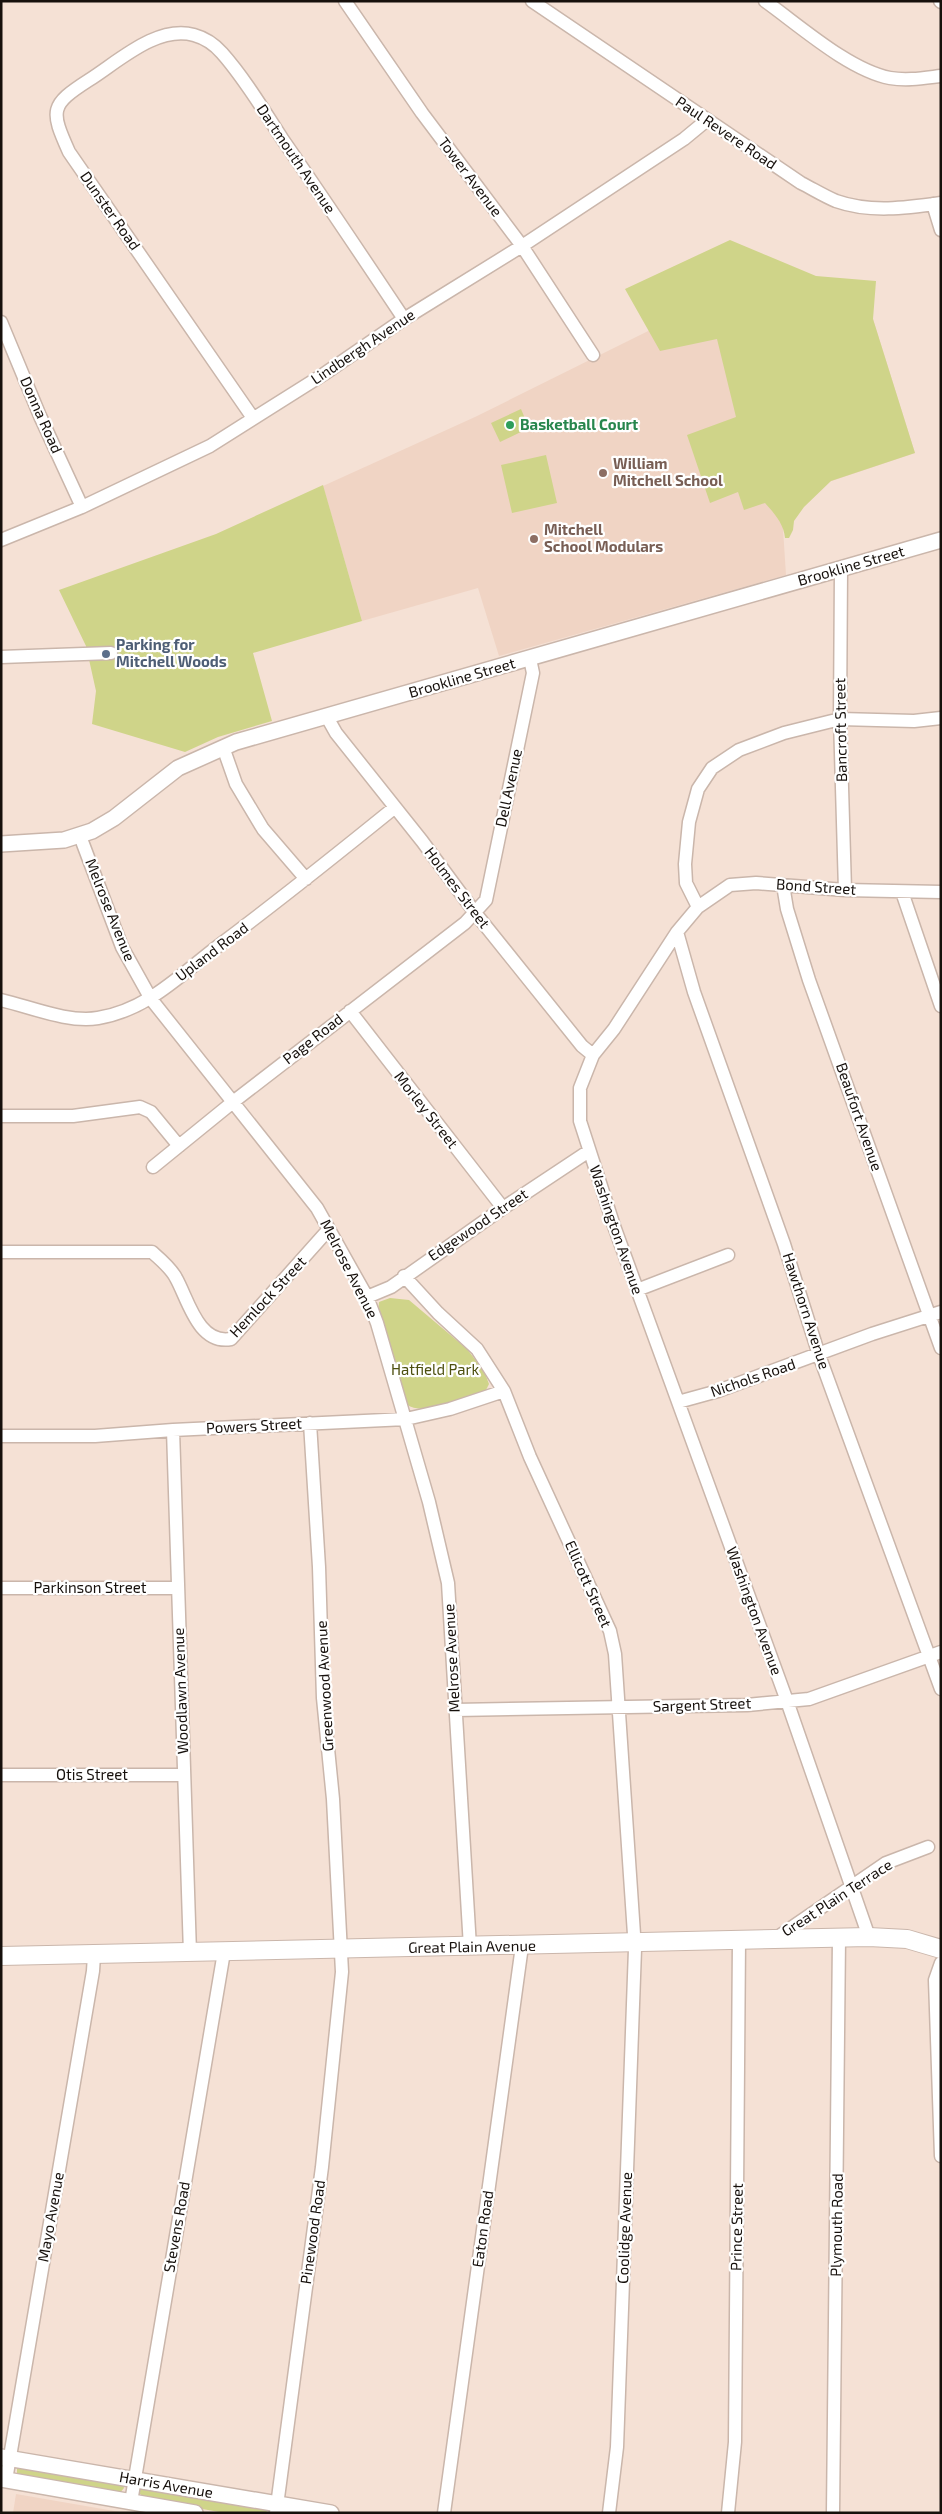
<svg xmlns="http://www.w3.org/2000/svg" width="942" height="2514" font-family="'Exo 2',sans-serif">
	<rect width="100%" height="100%" fill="#f5e1d5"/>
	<path fill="#f0d4c4" d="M747,282l126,37 42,134 -134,45 5,77 -287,81 -21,-68 -116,33 -39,-135 152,-69z
		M16,2494l110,19h-113z"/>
	<path fill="#cfd489" d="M730,240l86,36 60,5 -3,38 42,134 -84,28 -27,26 -10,14 -1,9 -4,8h-4c-1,-14 -11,-25 -20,-35l-21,7 -6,-18 -28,11 -23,-68 49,-18 -19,-78 -57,12 -35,-62z
		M521,409l8,19 -29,14 -9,-19z
		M546,455l11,48 -45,10 -11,-48z
		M323,485l39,136 -109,32 19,68 -54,16 -33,15 -93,-28 4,-33 -10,-45 -27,-56 157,-56z
		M390,1298l19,2 58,49 17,22 5,13 -4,8c-20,6 -61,26 -79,12l-28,-92 1,-10z
		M17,2466l106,18 1,4 -5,6 -102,-20z
		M140,2488l126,21 1,4h-42l-79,-14 -7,-6z"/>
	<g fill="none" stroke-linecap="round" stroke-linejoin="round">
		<g stroke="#cab6ab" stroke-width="15">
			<path id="minor" d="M345,1l77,112 100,133 71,109
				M532,1l269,182c12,6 23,13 35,18 34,12 70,7 105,2
				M765,1c35,25 84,69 125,77 17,3 34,0 51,-2
				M940,1l1,1
				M933,204l8,26
				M1,322l39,94 42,91
				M253,418l-184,-266c-19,-42 -19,-47 20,-72 30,-19 68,-55 105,-45 11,3 21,10 28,18 23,26 42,58 61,87 41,59 81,119 121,179
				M1,540l81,-33 128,-61 114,-72 80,-55 118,-73 162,-107 23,-19
				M841,569l-1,150 5,171
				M1,657l110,-4
				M327,717l9,16 86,108 54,73 106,132 11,9
				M223,747l13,37 27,45 43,50
				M80,836l42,111 29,52 166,209 50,89 10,26 52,179 19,81 22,364
				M783,885l4,24 22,71 132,368
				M902,892l39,114
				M698,907l32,-22 26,-2 89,7 96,2
				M677,932l17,60 90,252 35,111 122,334
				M1,1000c30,7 67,23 97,18 49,-8 81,-42 119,-71 60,-45 119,-92 177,-139
				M350,1011l153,197
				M1,1116h72l67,-9 11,5 28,34
				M153,1167l80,-65 232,-179 21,-23 47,-227 -3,-14
				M1,1252h151c8,7 19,16 24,26 12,21 22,67 55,61l98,-110
				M404,1276l34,37 39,36 27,42 26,66 80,174 5,23 20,295 -18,498 -8,66
				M637,1290l91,-35
				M367,1297l24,-10 112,-79 86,-57
				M678,1402l40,-11 154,-57 69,-22
				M173,1430l17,523
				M1,1436h94l78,-6 233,-11 44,-10 54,-18
				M1,1588h177
				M455,1710l292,-5 62,-6 132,-47
				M1,1775h183
				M869,1937l-82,-236 -173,-475 -34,-105v-33l13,-33 21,-26 63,-97 21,-25 -12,-24 -1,-19 4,-42 9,-33 14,-21 27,-18 45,-17 56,-14 74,2 27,-3
				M775,1939l111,-76 42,-16
				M941,1963l-6,17 6,176
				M6,2480l87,-509 1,-16
				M131,2502l93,-550
				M276,2513l46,-346 20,-195 -9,-173 -10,-101 -4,-131 -9,-144
				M444,2513l78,-567
				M728,2513l7,-71 4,-502
				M833,2513l6,-575"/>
		</g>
		<g stroke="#cab6ab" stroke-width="18">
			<path id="tertiary" d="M1,844l63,-4 28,-9 22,-13 64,-50 58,-26 705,-202
				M1,2457l330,56
				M1,2479l194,34"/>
		</g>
		<g stroke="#cab6ab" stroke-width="20">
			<path id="secondary" d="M1,1956l868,-19 38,2 34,10"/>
		</g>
		<use href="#minor" stroke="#fff" stroke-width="12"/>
		<use href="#tertiary" stroke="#fff" stroke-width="15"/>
		<use href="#secondary" stroke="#fff" stroke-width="18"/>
	</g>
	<circle fill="#2e9e5b" stroke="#fff" stroke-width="2" cx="510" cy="425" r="5"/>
	<g fill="#8d6e63" stroke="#fff" stroke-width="2">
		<circle cx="603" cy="473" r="5"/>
		<circle cx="534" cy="539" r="5"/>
	</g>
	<circle fill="#5c6f8a" stroke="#fff" stroke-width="2" cx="106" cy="654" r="5"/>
	<g text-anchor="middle" stroke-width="4.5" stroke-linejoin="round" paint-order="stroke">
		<g font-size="15" fill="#16100c" stroke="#fff">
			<text transform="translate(726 133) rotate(34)" y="5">Paul Revere Road</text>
			<text transform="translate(296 159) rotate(56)" y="5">Dartmouth Avenue</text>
			<text transform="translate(470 177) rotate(53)" y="5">Tower Avenue</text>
			<text transform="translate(110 211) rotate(55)" y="5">Dunster Road</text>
			<text transform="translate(363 347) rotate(-34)" y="5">Lindbergh Avenue</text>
			<text transform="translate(41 415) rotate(66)" y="5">Donna Road</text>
			<text transform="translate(851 566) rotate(-16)" y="5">Brookline Street</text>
			<text transform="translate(462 678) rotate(-16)" y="5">Brookline Street</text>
			<text transform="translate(841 730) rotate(-91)" y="5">Bancroft Street</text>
			<text transform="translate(509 788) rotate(-78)" y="5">Dell Avenue</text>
			<text transform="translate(816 887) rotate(4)" y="5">Bond Street</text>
			<text transform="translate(457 888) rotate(53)" y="5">Holmes Street</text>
			<text transform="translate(110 910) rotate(68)" y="5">Melrose Avenue</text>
			<text transform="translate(212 952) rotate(-37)" y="5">Upland Road</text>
			<text transform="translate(313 1039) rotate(-38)" y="5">Page Road</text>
			<text transform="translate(426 1110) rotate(52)" y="5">Morley Street</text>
			<text transform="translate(859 1117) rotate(71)" y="5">Beaufort Avenue</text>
			<text transform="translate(478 1225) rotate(-34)" y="5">Edgewood Street</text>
			<text transform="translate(616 1230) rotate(71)" y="5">Washington Avenue</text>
			<text transform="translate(349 1269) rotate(63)" y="5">Melrose Avenue</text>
			<text transform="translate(268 1297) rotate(-47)" y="5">Hemlock Street</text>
			<text transform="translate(806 1311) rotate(72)" y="5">Hawthorn Avenue</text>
			<text transform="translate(753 1378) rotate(-19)" y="5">Nichols Road</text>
			<text transform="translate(254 1426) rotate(-3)" y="5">Powers Street</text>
			<text transform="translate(588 1584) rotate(66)" y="5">Ellicott Street</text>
			<text x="90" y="1593">Parkinson Street</text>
			<text transform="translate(754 1611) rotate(70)" y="5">Washington Avenue</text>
			<text transform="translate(452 1658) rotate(-93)" y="5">Melrose Avenue</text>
			<text transform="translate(325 1686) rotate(-93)" y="5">Greenwood Avenue</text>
			<text transform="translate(181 1691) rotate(-92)" y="5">Woodlawn Avenue</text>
			<text transform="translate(702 1705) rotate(-2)" y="5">Sargent Street</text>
			<text x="92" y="1780">Otis Street</text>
			<text transform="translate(837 1898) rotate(-33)" y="5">Great Plain Terrace</text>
			<text transform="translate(472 1947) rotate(-1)" y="5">Great Plain Avenue</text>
			<text transform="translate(51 2217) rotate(-80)" y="5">Mayo Avenue</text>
			<text transform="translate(837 2225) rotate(-89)" y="5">Plymouth Road</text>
			<text transform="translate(177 2227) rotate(-80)" y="5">Stevens Road</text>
			<text transform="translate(737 2227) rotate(-89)" y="5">Prince Street</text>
			<text transform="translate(625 2228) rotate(-88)" y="5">Coolidge Avenue</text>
			<text transform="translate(483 2229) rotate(-82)" y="5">Eaton Road</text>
			<text transform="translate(313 2232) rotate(-82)" y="5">Pinewood Road</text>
			<text transform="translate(166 2485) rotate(10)" y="5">Harris Avenue</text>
		</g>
		<g font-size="15" font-weight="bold" fill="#27864d" stroke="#fff" text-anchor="start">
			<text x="520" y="430">Basketball Court</text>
		</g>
		<g font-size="15" font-weight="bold" fill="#785e54" stroke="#fff" text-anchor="start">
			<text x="613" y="469">William<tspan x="613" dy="17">Mitchell School</tspan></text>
			<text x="544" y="535">Mitchell<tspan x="544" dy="17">School Modulars</tspan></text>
		</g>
		<g font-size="15" font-weight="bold" fill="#4e5e75" stroke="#fff" text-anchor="start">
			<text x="116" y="650">Parking for<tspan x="116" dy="17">Mitchell Woods</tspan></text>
		</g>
		<g font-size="15" fill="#4d4f0f" stroke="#fff">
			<text x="435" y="1375">Hatfield Park</text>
		</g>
	</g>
	<rect width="942" height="2514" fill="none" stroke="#16100c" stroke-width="5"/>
</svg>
